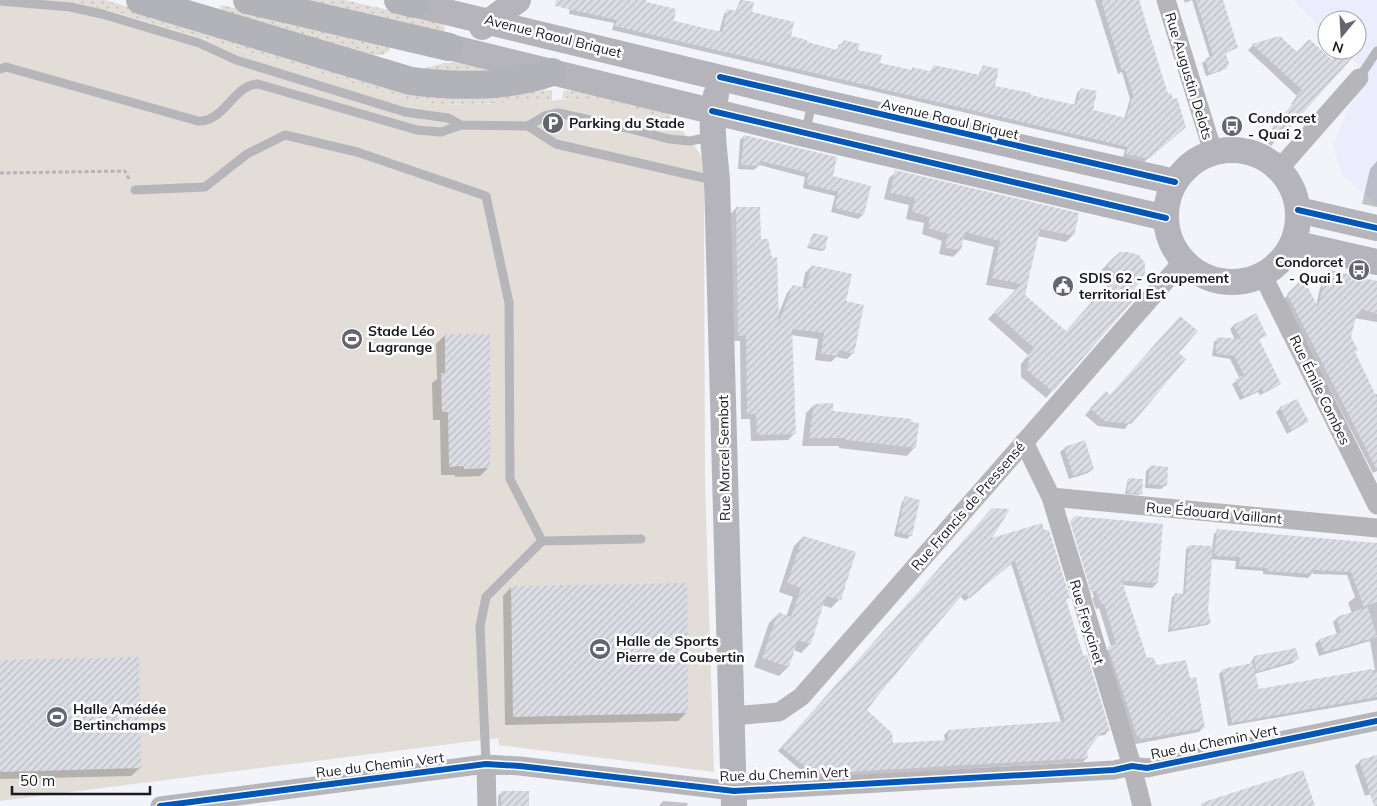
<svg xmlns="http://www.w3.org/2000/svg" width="1377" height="806" font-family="Mulish,sans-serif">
	<defs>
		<pattern id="grass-dots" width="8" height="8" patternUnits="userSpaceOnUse" patternTransform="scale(1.25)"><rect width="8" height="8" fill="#e2ddd6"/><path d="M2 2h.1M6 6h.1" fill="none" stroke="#c1bdb8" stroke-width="1.8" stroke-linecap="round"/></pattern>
		<pattern id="building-hatch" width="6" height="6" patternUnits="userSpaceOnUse" patternTransform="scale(1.25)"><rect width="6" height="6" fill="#dcdce5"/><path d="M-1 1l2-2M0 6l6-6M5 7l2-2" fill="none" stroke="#bcbcc4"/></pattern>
	</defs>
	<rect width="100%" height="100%" fill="#f3f3fa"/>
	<path fill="#ececfc" d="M1293,0h84v205l-36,-31 -8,-29 16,-38 22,-29 -28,-28h14v-30h-30v14z"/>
	<path fill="url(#grass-dots)" d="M61,0h44l78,24 325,68 42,-2 2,1v10l-111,4 -28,-4 -299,-89z
		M291,0h53l98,22 3,6 -2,5z
		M221,5l165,39 4,6 -8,5h-18l-145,-42z
		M466,62l26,6 1,5 -30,4 -41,-8 22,-6z
		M564,90l16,1 87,21 10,12 -12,7 -11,-15 -14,-5 -47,-10 -31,-3z"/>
	<path fill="#e2ddd6" d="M0,0h61l28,5 324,96 28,4 111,-4c19,-6 83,4 101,15 5,3 9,10 12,15l12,-7c23,30 31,31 27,71l1,288 9,289 -215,-27 -1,-7 -498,63z"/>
	<path fill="#0003" fill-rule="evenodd" d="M571,0h74l-1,3 28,19 47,11 5,-19 4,-4 7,2 5,-11 10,12 40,24 15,6 30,8 9,-10 34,23 33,7 2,-3 17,4 4,-6 44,10 5,-10 10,21 81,19 3,-13 4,-4 10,22 33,8 6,-20 -8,-27 -4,2 -23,-74h44l28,96 13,34 -36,32 -21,-5 2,-7 -513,-120 2,-7 -45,-9z
		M1184,0h38l14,48 -12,6 1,14 -4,3 -15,5 -4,-13 8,-5 -18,-58 -7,3z
		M1279,38l18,15 34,7 9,-10h3l8,7 -80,89 -8,-7 29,-34 -1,-1 6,-8 -49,-46 5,-5z
		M744,136l87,41 32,38 -5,4 -27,-7 4,-16 -32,-8 2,-11 -46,-12 -5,5 -16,-1 2,-29z
		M1377,161v46l-15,-3 8,-35z
		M896,172l181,42 -5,22 -6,6 -29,-6 -13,59 42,37 45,-51 -11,-9 13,-14 7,-5h8l-76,138 -6,7 -25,-21v-13l7,-9 -40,-36 28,-29 -30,-5 8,-38 -32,-8 -2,11 -7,7 -14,-3 3,-13 -20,-7 2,-11 -18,-4 3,-14 -25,-6 5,-21z
		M736,208l24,32 17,78 10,-25 6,-7 9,2 3,-15 7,-7 32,36 9,51 -6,6 -11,-2 -5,5 -16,-2 3,-21 -27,-4 3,99 -6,6 -37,1 -1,-22h-9l-1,-78h-8l-2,-127z
		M813,234l11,16 -2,1 -15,-3z
		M1330,272l47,10v40l-23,-4 -4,19 4,16 20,42 3,-1v77l-4,2 -89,-174 18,-19 14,26 4,-18z
		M1233,326l32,9 -6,5 21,44 -4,3 -16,8 -2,-3 -18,8 -8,-16 8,-5 -10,-20 -18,-3 2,-14 4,-4 17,2 -5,-11z
		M445,335l44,132 -9,9 -25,1v-2h-14l-1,-55h-7l-1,-37 5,-4 -1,-35z
		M1177,353l-52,76 -27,-3 -13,-11 21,-22 3,3z
		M814,405l18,7 83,35 -8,9 -68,-8v-2h-37l4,-33z
		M1280,408l27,14 -20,12 -11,-22z
		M1065,448l28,21 -5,4 -19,6 -9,-27z
		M1150,467l16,18 -5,4 -16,-1 1,-17z
		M1128,479l12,14 -1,2 -14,-1z
		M906,497l5,38 -4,4 -13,-3 8,-34z
		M988,514l1,26 79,57 -3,3 43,131 -3,4 -8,1 -11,15 1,7 -4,4 -273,16 -32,-27zM1011,563l50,159 -113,9 -4,4 1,6 -53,4 -27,-34 95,-115 5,5z
		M1071,521l86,62 -5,5 -30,-3 24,75 10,7 33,13 15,47 -5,5 -63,12 -4,-3 -28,-88 7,-6 -12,-39 -3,1 -4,-11h2z
		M1069,523l22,72 -5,1 -20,-69z
		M1218,530l159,14v156l-149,26 -9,-52 4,-4 27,-6 4,-7 41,-8 2,10 -4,4 -39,11 4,17 117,-21 -5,-29 -51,15 -4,-12 4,-4 18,-5 -4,-13 4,-4 15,-5 -4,-10 7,-6 -8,-22 -35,-1 -4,4 -45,-4v-3l-28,-2 1,-8 -25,-2 -5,52 4,12 -3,2 -39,7 4,-35 3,-2h8l3,-46 3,-3 23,2 2,-14z
		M803,537l37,62 -9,9 -9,-3 -12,39 -9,9 -7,-3 -6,17 -9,9 -25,-9 15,-44 9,-9 8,3 7,-20 -14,-5 15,-46z
		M511,587l176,125 -9,9 -173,4 -2,-129z
		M0,660l140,108 -9,8 -131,3z
		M1377,756v36l-12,4 -10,-30 4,-4z
		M501,793l27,13h-30v-10z
		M663,801l25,2 -1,3h-28z"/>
	<path fill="url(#building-hatch)" fill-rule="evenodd" d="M556,0h90v2l30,7 -2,12 48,11 5,-23 10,2 3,-11h2l12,2 -2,10 42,10 -3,14 16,4v2l30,8 2,-6 4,1 1,-5 16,4 -2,6 24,5 -2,8 32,7v-3l20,5 2,-7 46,10 3,-10 16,4 -4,17 36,7 -1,2 46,10 5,-17 16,3 -4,19 33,8 7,-23 -8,-25 -3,1 -21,-71h38l29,94 3,-1 2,6 4,-1 9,29 -37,32 -23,-5 2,-7 -513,-121 2,-6 -62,-14z
		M1196,0h27l15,48 -13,4 4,11 -3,6 -17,5 -4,-16 8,-2z
		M1280,36l17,16 12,-13 22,20 8,-9h6l8,7 -75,84 -10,-8 29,-34 -2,-2 7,-7 -50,-46z
		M744,135l93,22 -4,19 38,10 -7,29 -29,-7 3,-16 -32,-8 3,-11 -48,-12 -1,5 -19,-1z
		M895,170l184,43 -5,23 -34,-7 -15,66 41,36 50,-57 -10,-9 14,-13h8l11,3 6,8v10l-11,17 5,4 -86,98 -26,-22 2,-11 -2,-2 7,-9 -40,-36 27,-28 -29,-6 8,-37 -35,-9 -4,18 -16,-2 3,-14 -20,-6 2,-11 -18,-5 3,-14 -25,-5z
		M736,207h24l1,32h7l4,19 5,-1 2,65 14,-37 13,3 5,-23 41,9 -6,27 18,4 -10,49 -15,-4 -1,6 -17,-2 3,-21 -32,-4 4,105 -39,1 -1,-21h-9l-1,-79 -8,1z
		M813,233l15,3 -3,14 -17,-4z
		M1330,270l47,11v33l-16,-5 -1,5 -3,-1 -6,24 7,13 -3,2 22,46v72l-90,-176 16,-16 15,29 6,-25 3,1z
		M1256,313l11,23 -8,3 22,45 -17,8 -2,-3 -18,8 -9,-18 9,-4 -10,-19 -19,-3 2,-16 24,2 -8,-14z
		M1180,316l18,15 -19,22 7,6 -54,65 -28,-3 -14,-13 16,-17 4,4z
		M445,334h45v134l-26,1 -1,-3 -14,1 -1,-55h-6l-1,-39h4z
		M1297,399l12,23 -18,8 -11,-23z
		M833,403v8l79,8 -1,3 8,1 -3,25 -70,-8v-2h-37l5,-34z
		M1085,440l9,29 -21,7 -9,-29z
		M1150,465l18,2 -1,19 -19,-2z
		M1128,478l15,1 -1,15 -15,-1z
		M905,496l15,4 -8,36 -15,-4z
		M992,508l18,1 -18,29 50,-15 2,7h5l21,68 -4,1 17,57 4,-1 23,76 -9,2 -14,18 1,7 -274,16 -33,-27zM1015,561l50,160 -117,9v10l-55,3 -1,-10 -25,-23 33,-43 64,-74 6,5z
		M1075,516l88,8 -5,59 -36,-2 25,77 6,-1 4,8 29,-5 4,18 6,-1 9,51 -63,11 -5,-3 -29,-89 8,-3 -12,-40h-3l-5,-13 -5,1 -21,-71z
		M1217,529l160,14v59l-13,5 -13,-35 -38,-2v4l-46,-3v-3l-28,-2 1,-9 -26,-1z
		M803,536l53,16 -15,48 -15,-4 -15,48 -13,-4 -9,27 -27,-9 16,-46 13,5 10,-29 -14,-5z
		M1189,545l24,1 -5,65 3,12 -41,7 5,-37 10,1z
		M687,583l1,130 -175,4 -2,-131z
		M1368,607l9,30 -53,15 -5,-13 22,-7 -5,-15z
		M1296,648l3,11 -43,13 -2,-16z
		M139,657l2,111 -141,4v-112z
		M1253,663l6,26 113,-20 1,4 4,-1v25l-145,26 -10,-54z
		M1377,755v51h-3l-15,-46z
		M1303,770l12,36h-114v-3z
		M501,791h28v15h-28z"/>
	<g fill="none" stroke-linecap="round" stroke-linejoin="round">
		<path stroke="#b5b5b9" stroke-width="3" stroke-dasharray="4 2.5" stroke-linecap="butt" d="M0,173l125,-2 4,8"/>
		<path stroke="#b5b5ba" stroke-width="9" d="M0,1l70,6 32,7 97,29 37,17 169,52 43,6 13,7
			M0,69l6,-2 192,54c26,2 36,-37 60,-37l159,46 24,2 20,-7 67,1 17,-10 13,-3 69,15 42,11 21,2 20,-4
			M1359,78l18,-27
			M528,126l28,18 157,36
			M806,131l6,-29
			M135,190l70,-3 42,-33 38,-19 72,17 129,44 23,107 1,176 32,62
			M486,764l-6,-138 6,-29 56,-56 99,-2"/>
		<path stroke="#b5b5ba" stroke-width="19" d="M1166,0l47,152
			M1279,169l80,-91
			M1262,274l115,231
			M1024,442l27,55 81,269 10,40
			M1051,497l326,31
			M733,716l46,-4 22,-15 383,-437
			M486,764l1,42
			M160,806l326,-42 34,2 214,25 380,-21 18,-4 15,2 230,-47"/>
		<path stroke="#b4b4ba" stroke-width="26" d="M414,4l398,96 363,82
			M482,27l36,-27
			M449,47l356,87 361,84
			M716,95c-7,29 -1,57 1,86l17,625
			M1166 216a66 66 0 1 1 132 0a66 66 0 1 1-132 0Z
			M1298,210l79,18
			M1293,243l84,19"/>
		<path stroke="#b2b2b9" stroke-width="28" d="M140,0l271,81c47,6 96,7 141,-9
			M247,0l202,47
			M398,0l16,4"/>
		<g stroke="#fff" stroke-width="9">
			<path id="cycleway" d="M720,77l455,105
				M712,111l454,107
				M1298,210l79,18
				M160,806l326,-42 34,2 214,25 380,-21 18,-4 15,2 230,-47"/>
		</g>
		<use href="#cycleway" stroke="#0057b8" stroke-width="6"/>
	</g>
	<defs>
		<g id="parking-disc" transform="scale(1.125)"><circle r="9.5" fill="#65656f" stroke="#fff"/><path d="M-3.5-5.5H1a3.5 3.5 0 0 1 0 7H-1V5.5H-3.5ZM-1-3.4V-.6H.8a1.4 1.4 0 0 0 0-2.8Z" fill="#fff"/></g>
		<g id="bus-disc" transform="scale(1.125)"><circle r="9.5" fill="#65656f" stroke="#fff"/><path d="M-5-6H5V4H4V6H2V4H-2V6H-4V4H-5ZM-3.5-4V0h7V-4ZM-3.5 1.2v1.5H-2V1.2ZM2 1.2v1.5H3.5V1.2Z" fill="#fff"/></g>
		<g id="civic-disc" transform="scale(1.125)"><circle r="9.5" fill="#65656f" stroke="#fff"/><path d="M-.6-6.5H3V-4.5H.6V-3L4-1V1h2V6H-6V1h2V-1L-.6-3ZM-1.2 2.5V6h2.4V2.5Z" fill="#fff"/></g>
		<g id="stadium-disc" transform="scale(1.125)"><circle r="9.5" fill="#65656f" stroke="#fff"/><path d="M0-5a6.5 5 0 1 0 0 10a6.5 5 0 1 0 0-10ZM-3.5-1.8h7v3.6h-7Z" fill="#fff"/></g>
	</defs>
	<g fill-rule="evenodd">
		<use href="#parking-disc" x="553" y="123"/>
		<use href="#bus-disc" x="1232" y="126"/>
		<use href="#bus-disc" x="1359" y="270"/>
		<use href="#civic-disc" x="1063" y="286"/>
		<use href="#stadium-disc" x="352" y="339"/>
		<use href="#stadium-disc" x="600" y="649"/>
		<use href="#stadium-disc" x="57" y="717"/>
	</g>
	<g text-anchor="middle" stroke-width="5" stroke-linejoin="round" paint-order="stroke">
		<g font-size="14" fill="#191924" stroke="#fff">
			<text transform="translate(553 36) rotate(14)" y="5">Avenue Raoul Briquet</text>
			<text transform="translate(1189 76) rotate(73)" y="5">Rue Augustin Delots</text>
			<text transform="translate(950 119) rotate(13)" y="5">Avenue Raoul Briquet</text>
			<text transform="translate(1320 390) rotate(64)" y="5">Rue Émile Combes</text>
			<text transform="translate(724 458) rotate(-91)" y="5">Rue Marcel Sembat</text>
			<text transform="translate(968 506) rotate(-49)" y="5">Rue Francis de Pressensé</text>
			<text transform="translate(1214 513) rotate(5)" y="5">Rue Édouard Vaillant</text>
			<text transform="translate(1087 622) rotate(73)" y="5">Rue Freycinet</text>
			<text transform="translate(1214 742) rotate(-11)" y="5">Rue du Chemin Vert</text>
			<text transform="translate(380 765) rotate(-7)" y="5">Rue du Chemin Vert</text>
			<text transform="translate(784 774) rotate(-2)" y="5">Rue du Chemin Vert</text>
		</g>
		<g font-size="14" font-weight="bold" fill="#191924" stroke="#fff" text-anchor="start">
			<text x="1248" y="123">Condorcet<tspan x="1248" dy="16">- Quai 2</tspan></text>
			<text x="569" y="128">Parking du Stade</text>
			<text x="1343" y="267" text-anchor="end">Condorcet<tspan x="1343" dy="16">- Quai 1</tspan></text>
			<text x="1079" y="283">SDIS 62 - Groupement<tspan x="1079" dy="16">territorial Est</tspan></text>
			<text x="368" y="336">Stade Léo<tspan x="368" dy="16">Lagrange</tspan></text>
			<text x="616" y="646">Halle de Sports<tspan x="616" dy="16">Pierre de Coubertin</tspan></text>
			<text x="73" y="714">Halle Amédée<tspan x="73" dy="16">Bertinchamps</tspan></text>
		</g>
	</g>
	<g transform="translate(1342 35) rotate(198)"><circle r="24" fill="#ffffff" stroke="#a3a3a7"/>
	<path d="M0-4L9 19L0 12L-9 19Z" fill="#65656f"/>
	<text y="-8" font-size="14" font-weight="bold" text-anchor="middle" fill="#191924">N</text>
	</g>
	<path d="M12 786v8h138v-8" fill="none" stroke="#191924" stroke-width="2.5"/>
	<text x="20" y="786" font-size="15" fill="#191924" stroke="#ffffff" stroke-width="4" paint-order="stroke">50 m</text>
</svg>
